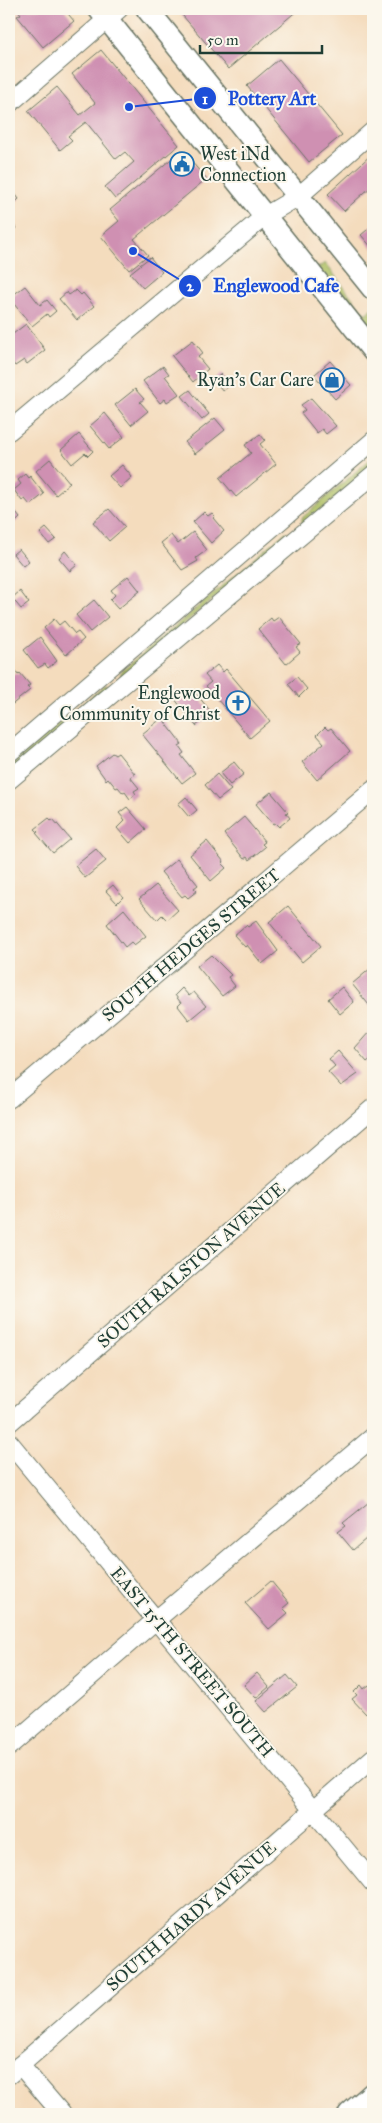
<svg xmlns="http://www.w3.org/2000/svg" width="382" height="2123" font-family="'IM FELL Great Primer',serif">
	<rect width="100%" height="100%" fill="#fbf7ec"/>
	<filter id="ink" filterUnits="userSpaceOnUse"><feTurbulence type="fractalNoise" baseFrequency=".02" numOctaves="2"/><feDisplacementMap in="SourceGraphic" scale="10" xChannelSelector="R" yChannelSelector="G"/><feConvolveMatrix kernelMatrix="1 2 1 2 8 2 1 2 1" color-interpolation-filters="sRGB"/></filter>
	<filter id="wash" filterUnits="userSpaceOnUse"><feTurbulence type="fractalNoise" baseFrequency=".0096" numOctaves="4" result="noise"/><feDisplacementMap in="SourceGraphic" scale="20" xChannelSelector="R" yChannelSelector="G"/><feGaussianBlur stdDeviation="1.12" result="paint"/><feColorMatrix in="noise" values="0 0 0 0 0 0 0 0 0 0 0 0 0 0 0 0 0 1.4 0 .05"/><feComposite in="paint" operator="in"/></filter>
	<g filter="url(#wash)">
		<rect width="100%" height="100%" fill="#f4dcbd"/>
		<path fill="#acbd60" stroke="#667d4a" d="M325,263l40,51 8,-6v26l-57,-65z
			M373,457v9l-67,57 -4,1v-6z
			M286,532l4,2 -169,143v-5z
			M105,685l3,1 -99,89v-8z"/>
		<g id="blocks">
			<path fill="#cf90b2" d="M17,9h47l10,12 -31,26 -26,-31 4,-2z
				M177,9h122l-71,60z
				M101,50l78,95 -64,54 -10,-12 29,-25 -9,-10 -9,7 -30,-37 -18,14 4,4 -12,10 -32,-39 29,-24 23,28 15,-12 -23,-29z
				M279,59l63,76 -33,27 -62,-76z
				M182,150l24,29 -72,60 14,16 -19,15 -28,-34 18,-15 -9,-11z
				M373,153v32l-29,26 -16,-17z
				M9,186l10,13 -8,7 -2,-3z
				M9,219l7,9 -7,7z
				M373,225v24l-12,-14z
				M150,257l12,15 -19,16 -13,-15z
				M25,286l15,19 7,-5 9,11 -7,6 -2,-3 -15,12 -23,-28z
				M76,290l5,5 2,-2 11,13 -17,14 -18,-21 8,-7 2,3z
				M26,324l19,26 -18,14 -3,-4 -9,6 -6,-8v-21z
				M193,340l10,13 -5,4 10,12 -15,13 -21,-26z
				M330,361l21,24 -16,14 -21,-24z
				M163,366l6,8 -4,2 14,18 -12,8 -2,-3 -5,4 -17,-22z
				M221,374l9,11 -7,6 -9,-11z
				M135,389l9,10 -4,3 8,9 -17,14 -16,-20z
				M190,390l19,24 -7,6 -20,-24z
				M311,398l25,28 -10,8 -4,-5 -5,4 -16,-20 4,-3 -4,-5z
				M105,413l19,24 -15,12 -19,-23z
				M215,418l10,12 -30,24 -10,-12z
				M79,434l14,17 -5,5 -3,-3 -13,11 -11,-14z
				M260,434l5,6 -5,4 16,20 -40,33 -16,-19 31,-25 -6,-8z
				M50,459l20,24 -14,12 -20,-24z
				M122,465l10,12 -12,11 -11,-12z
				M25,474l3,4 2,-2 14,18 -14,11 -5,-6 -3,2 -8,-11 7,-6 -3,-4z
				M9,504l11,14 -11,10z
				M109,509l16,18 -16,14 -16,-19z
				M204,512l4,4 4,-3 3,3 -2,2 11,13 -13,12 -18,-21z
				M46,528l10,11 -7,5 -9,-11z
				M193,532l14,18 -11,8 2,3 -16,9 -21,-27 10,-8 7,9z
				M19,549l10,12 -6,5 -10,-12z
				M65,551l12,14 -7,6 -11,-13z
				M128,576l12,15 -22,18 -8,-9 5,-5 -4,-5z
				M20,591l9,12 -8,6 -9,-11z
				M94,600l14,17 -18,15 -14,-17z
				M279,617l22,27 -5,3 4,5 -14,12 -28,-35 13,-11 2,3z
				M54,619l5,6 5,-4 11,13 3,-2 6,7 -18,16 -22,-27z
				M40,637l17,24 -9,7 -3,-4 -7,4 -14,-18z
				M217,665l6,7 3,-3 44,52 -20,17 -44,-52 5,-4 -6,-7z
				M16,672l2,3 2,-2 10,12 -3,2 3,3 -21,17v-29z
				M297,677l10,12 -8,8 -11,-13z
				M184,690l4,5 5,-5 19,23 -16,13 -22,-28z
				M162,718l20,26 -3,2 5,7 -3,2 14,18 -13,10 -40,-49z
				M325,727l3,3 3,-2 19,23 -33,29 -15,-18 22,-19 -7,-8z
				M112,753l3,2 3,-2 17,21 -5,3 9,11 -5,3 2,3 -6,5 -5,-7 -2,1 -5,-6 -2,1 -8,-10 -2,2 -10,-14z
				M234,762l10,12 -14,11 -10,-12z
				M217,774l14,16 -13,10 -13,-15z
				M271,792l17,20 -2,1 4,5 -11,9 -4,-4 -2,1 -17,-20z
				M186,797l11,13 -8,7 -11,-13z
				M127,807l19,22 -16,14 -13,-15 8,-8 -6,-7z
				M244,817l21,25 -3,2 3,3 -16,13 -2,-3 -3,2 -20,-25z
				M49,818l3,3 1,-2 17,20 -17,14 -17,-20 2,-1 -3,-3z
				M207,841l17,21 -2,2 4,4 -15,13 -21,-26z
				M96,849l10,12 -21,17 -10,-12z
				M177,859l21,26 -4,3 3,3 -9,7 -3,-3 -3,2 -21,-25z
				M113,885l10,12 -6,6 -11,-12z
				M156,885l22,25 -11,10 -5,-5 -5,5 -18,-21z
				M288,906l33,40 -19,16 -33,-40z
				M124,909l22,27 -12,9 -3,-3 -6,5 -18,-23z
				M256,921l22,30 -16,13 -15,-19 -2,2 -11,-12 12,-10 2,2z
				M211,955l20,20 -3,2 7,9 -13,10 -25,-30z
				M371,968l2,2v40l-21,-26z
				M342,987l12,15 -14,12 -12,-15z
				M182,988l7,8 5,-4 12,14 -17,14 -11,-14 3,-3 -6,-8z
				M370,1031l3,4v22l-6,5 -12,-14z
				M338,1051l20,23 -17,12 -13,-14 7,-6 -6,-7z
				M369,1502l4,5v26l-20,17 -15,-18 8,-6 -3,-3z
				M271,1581l18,22 -6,5 5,5 -19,16 -24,-26z
				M257,1673l12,14 -13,11 -12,-13z
				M287,1675l10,12 -31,25 -10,-11z
				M361,1685l3,4 5,-4 4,5 -1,27 -4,-5 -2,2 -14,-15 5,-4 -3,-3z"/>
		</g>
	</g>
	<g filter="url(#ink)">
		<use href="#blocks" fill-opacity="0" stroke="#6a7564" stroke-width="1"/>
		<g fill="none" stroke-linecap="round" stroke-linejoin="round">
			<g stroke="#6a7564" stroke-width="20">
				<path id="minor" d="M9,104l110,-95
					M9,431l256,-215 34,-20 74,-65
					M9,753l364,-312
					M9,780l364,-305
					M9,1099l364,-309
					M9,1423l364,-315
					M9,1442l364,441
					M9,1747l148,-128 216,-182
					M20,2065l42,49
					M9,2075l364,-317"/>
			</g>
			<g stroke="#6a7564" stroke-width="24">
				<path id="tertiary" d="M99,9l274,342
					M147,9l226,280
					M349,2114l24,-21"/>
			</g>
			<use href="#minor" stroke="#fff" stroke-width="18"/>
			<use href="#tertiary" stroke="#fff" stroke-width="21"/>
		</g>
	</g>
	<defs>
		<g id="civic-ring" transform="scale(1.25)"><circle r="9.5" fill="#fbf7ec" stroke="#1f6fb2" stroke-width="1.5"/><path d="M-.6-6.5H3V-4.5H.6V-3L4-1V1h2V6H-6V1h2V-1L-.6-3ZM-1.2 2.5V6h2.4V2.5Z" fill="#1f6fb2"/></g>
		<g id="shop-ring" transform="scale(1.25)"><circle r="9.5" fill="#fbf7ec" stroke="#1f6fb2" stroke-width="1.5"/><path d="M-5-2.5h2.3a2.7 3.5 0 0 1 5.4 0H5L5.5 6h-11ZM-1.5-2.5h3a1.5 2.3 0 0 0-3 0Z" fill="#1f6fb2"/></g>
		<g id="church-ring" transform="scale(1.25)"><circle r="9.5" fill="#fbf7ec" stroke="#1f6fb2" stroke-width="1.5"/><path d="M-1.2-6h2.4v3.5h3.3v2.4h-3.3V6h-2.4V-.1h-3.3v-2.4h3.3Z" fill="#1f6fb2"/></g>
	</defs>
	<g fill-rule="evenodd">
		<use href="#civic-ring" x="182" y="164"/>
		<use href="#shop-ring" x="332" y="380"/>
		<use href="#church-ring" x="238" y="703"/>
	</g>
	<g text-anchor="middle" stroke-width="4" stroke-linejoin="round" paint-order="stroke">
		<g font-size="18" fill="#1f3d34" stroke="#fbf7ec" text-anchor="end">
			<text x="200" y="160" text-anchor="start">West iNd<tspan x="200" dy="21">Connection</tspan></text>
			<text x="314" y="386">Ryan's Car Care</text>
			<text x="220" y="699">Englewood<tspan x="220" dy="21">Community of Christ</tspan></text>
		</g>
		<g font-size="18" fill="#1f3d34" stroke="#fbf7ec">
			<text transform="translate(191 945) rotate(-40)" y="6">SOUTH HEDGES STREET</text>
			<text transform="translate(191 1265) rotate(-41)" y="6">SOUTH RALSTON AVENUE</text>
			<text transform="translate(192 1662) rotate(50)" y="6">EAST 15TH STREET SOUTH</text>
			<text transform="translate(191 1916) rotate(-41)" y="6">SOUTH HARDY AVENUE</text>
		</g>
	</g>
	<path fill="none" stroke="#1d4ed8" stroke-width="2" d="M129 107L205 98M133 251L190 286"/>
	<g fill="#1d4ed8" stroke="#fbf7ec" stroke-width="2">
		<circle cx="129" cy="107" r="5"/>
		<circle cx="133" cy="251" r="5"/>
		<circle cx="205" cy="98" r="12"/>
		<circle cx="190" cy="286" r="12"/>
	</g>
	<g font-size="15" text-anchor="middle" font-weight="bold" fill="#fff">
		<text x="205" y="104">1</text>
		<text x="190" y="291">2</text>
	</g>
	<g font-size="19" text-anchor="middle" font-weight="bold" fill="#1d4ed8" stroke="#fbf7ec" stroke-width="4" stroke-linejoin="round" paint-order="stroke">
		<text x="272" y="105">Pottery Art</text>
		<text x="276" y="292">Englewood Cafe</text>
	</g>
	<rect width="382" height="2123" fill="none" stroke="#fbf7ec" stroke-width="30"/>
	<path d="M200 45v8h122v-8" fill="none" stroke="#1f3d34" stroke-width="2.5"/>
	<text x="207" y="45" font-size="15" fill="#1f3d34" stroke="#fbf7ec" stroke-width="4" paint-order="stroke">50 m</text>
</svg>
